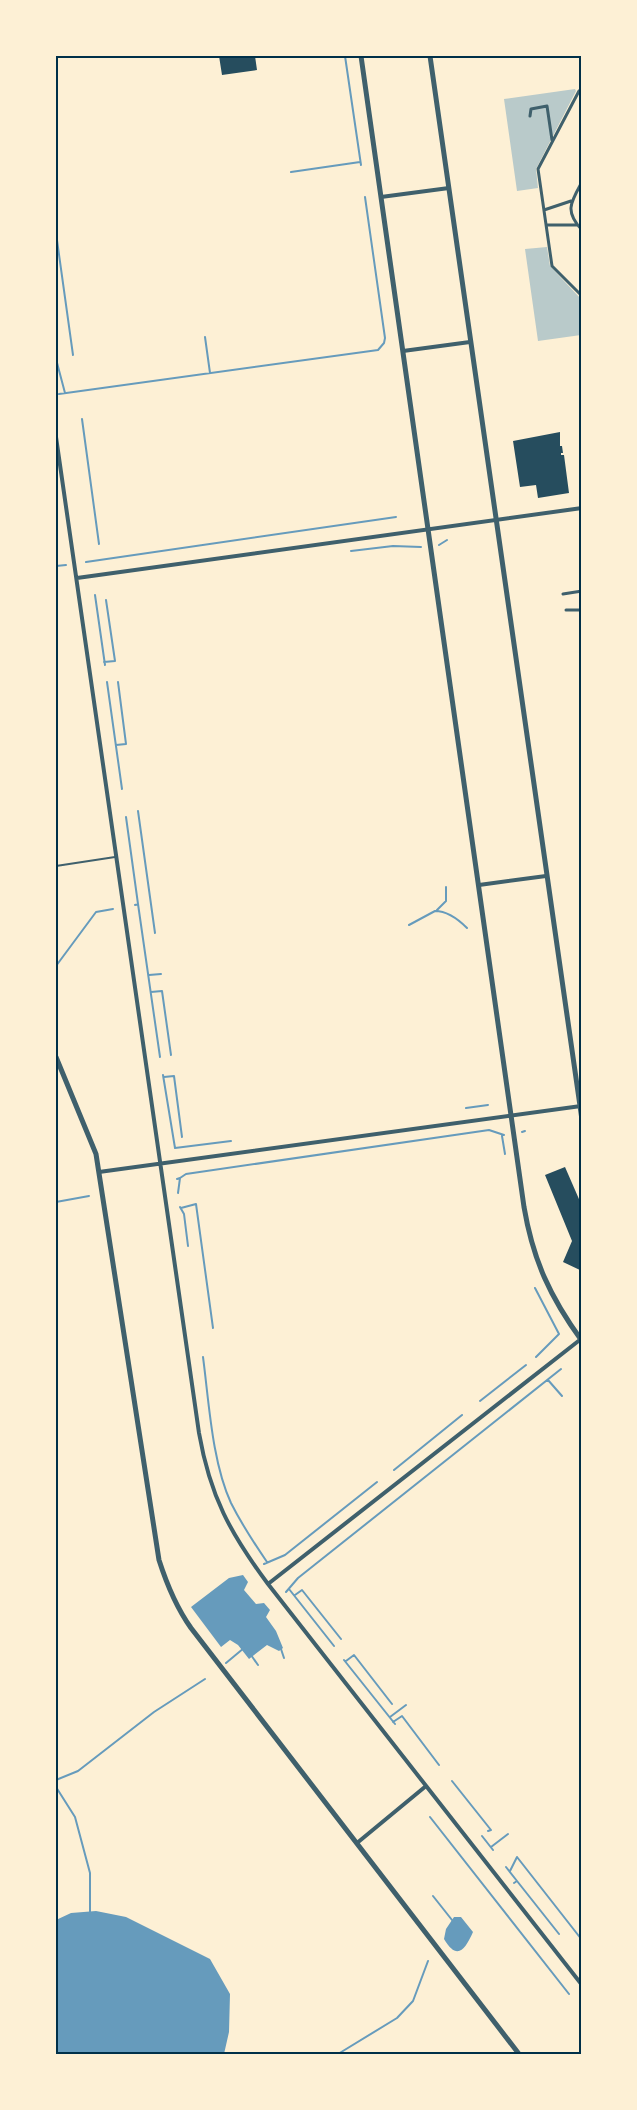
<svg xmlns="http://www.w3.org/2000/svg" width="637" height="2110" font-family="'Titillium Web',sans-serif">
	<rect width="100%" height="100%" fill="#fdf0d5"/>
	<path fill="#b9caca" d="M575,89l1,2 -40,78 2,19 -21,3 -13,-92z
		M547,247l3,19 31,33v36l-43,6 -13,-92z"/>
	<path fill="#669bbc" d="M243,1575l5,7 -4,8 12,14 8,-1 6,7 -4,7 10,14 7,17 -4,3 -12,-6 -18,14 -11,-14 -8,-5 -9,7 -30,-40 38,-29z
		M96,1911l30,6 84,42 20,35 -1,38 -5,22h-168v-134l15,-7z
		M454,1917h7l12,15c-8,18 -16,29 -29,7l2,-10z"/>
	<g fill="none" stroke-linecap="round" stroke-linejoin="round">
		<path stroke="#669bbc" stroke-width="2" d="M345,56l16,109
			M291,172l69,-10
			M56,233l17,122
			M205,337l5,36
			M56,359l9,34
			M59,394l319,-44 6,-7 1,-5 -20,-141
			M82,419l17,125
			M439,545l8,-5
			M351,551l42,-5 28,1
			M86,562l310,-45
			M56,566l10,-1
			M95,595l10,70
			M104,662l11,-1 -9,-61
			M107,682l15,107
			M116,745l10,-1 -8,-62
			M138,811l17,122
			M126,817l12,87
			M135,905l3,-1 22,153
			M437,910l9,-9v-14
			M409,925l26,-14c12,0 24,9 32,17
			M56,966l40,-54 17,-3
			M149,975l12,-1
			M151,992l11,-1 9,64
			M163,1075l12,73 56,-7
			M164,1077l10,-1 8,61
			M466,1108l22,-3
			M522,1132l3,-1
			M502,1136l3,18
			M180,1178l6,-4 303,-44 15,5
			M177,1179l3,-1 -2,15
			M56,1202l33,-6
			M180,1207l4,7 4,32
			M181,1208l15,-4 17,124
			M535,1288l24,46 -23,23
			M203,1357c6,45 9,105 28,146 10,20 23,40 36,59
			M548,1380l14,16
			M480,1401l46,-36
			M394,1470l68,-55
			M264,1564l21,-9 92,-73
			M289,1589l45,57
			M286,1592l12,-14 263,-209
			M295,1595l7,-5 39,49
			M281,1649l3,9
			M251,1655l7,10
			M344,1660l51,64
			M346,1661l8,-6 38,49
			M226,1663l18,-15
			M390,1717l16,-12
			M393,1722l9,-6 37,49
			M56,1780l22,-9 76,-59 51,-33
			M452,1781l39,49 -3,1
			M56,1787l19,30 15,56v41
			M430,1817l139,177
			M482,1836l11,14
			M491,1847l17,-13
			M506,1867l11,14
			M510,1871l7,-14 65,83
			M514,1883l3,-2 42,53
			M433,1896l19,24
			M338,2054l59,-36 16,-17 15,-40"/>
	</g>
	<path fill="#264d5e" d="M219,56h36l2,14 -35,5z
		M560,432v14h2l1,7h-2v2h3l5,38 -31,5 -2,-13 -16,2 -7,-46z
		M565,1167l17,39v65l-19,-9 9,-21 -27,-66z"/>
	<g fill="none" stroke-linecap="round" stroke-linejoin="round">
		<path stroke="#3f606c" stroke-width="2" d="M56,866l59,-9"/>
		<path stroke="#3f606c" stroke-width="3" d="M582,90l-3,1 -41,78 14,97 30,30
			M530,116l1,-7 16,-3 5,34
			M582,182c-11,20 -18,29 0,48
			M544,210l27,-9
			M546,225h30
			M563,594l19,-3
			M566,610h16"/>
		<path stroke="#3f606c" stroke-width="4" d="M381,197l68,-9
			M403,351l67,-9
			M56,437l143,996c11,63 31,100 69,151l314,401
			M77,578l505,-70
			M479,885l67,-9
			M99,1172l482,-66
			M268,1584l313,-245
			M357,1843l69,-57"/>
		<path stroke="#3f606c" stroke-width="5" d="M361,56l163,1151c9,53 26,90 58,134
			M430,56l152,1064
			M56,1057l40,97 63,406c8,25 17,47 32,68l328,426"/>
	</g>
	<rect width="637" height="2110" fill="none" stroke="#fdf0d5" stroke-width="114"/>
	<rect x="57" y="57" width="523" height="1996" fill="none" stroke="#003049" stroke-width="2"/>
</svg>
